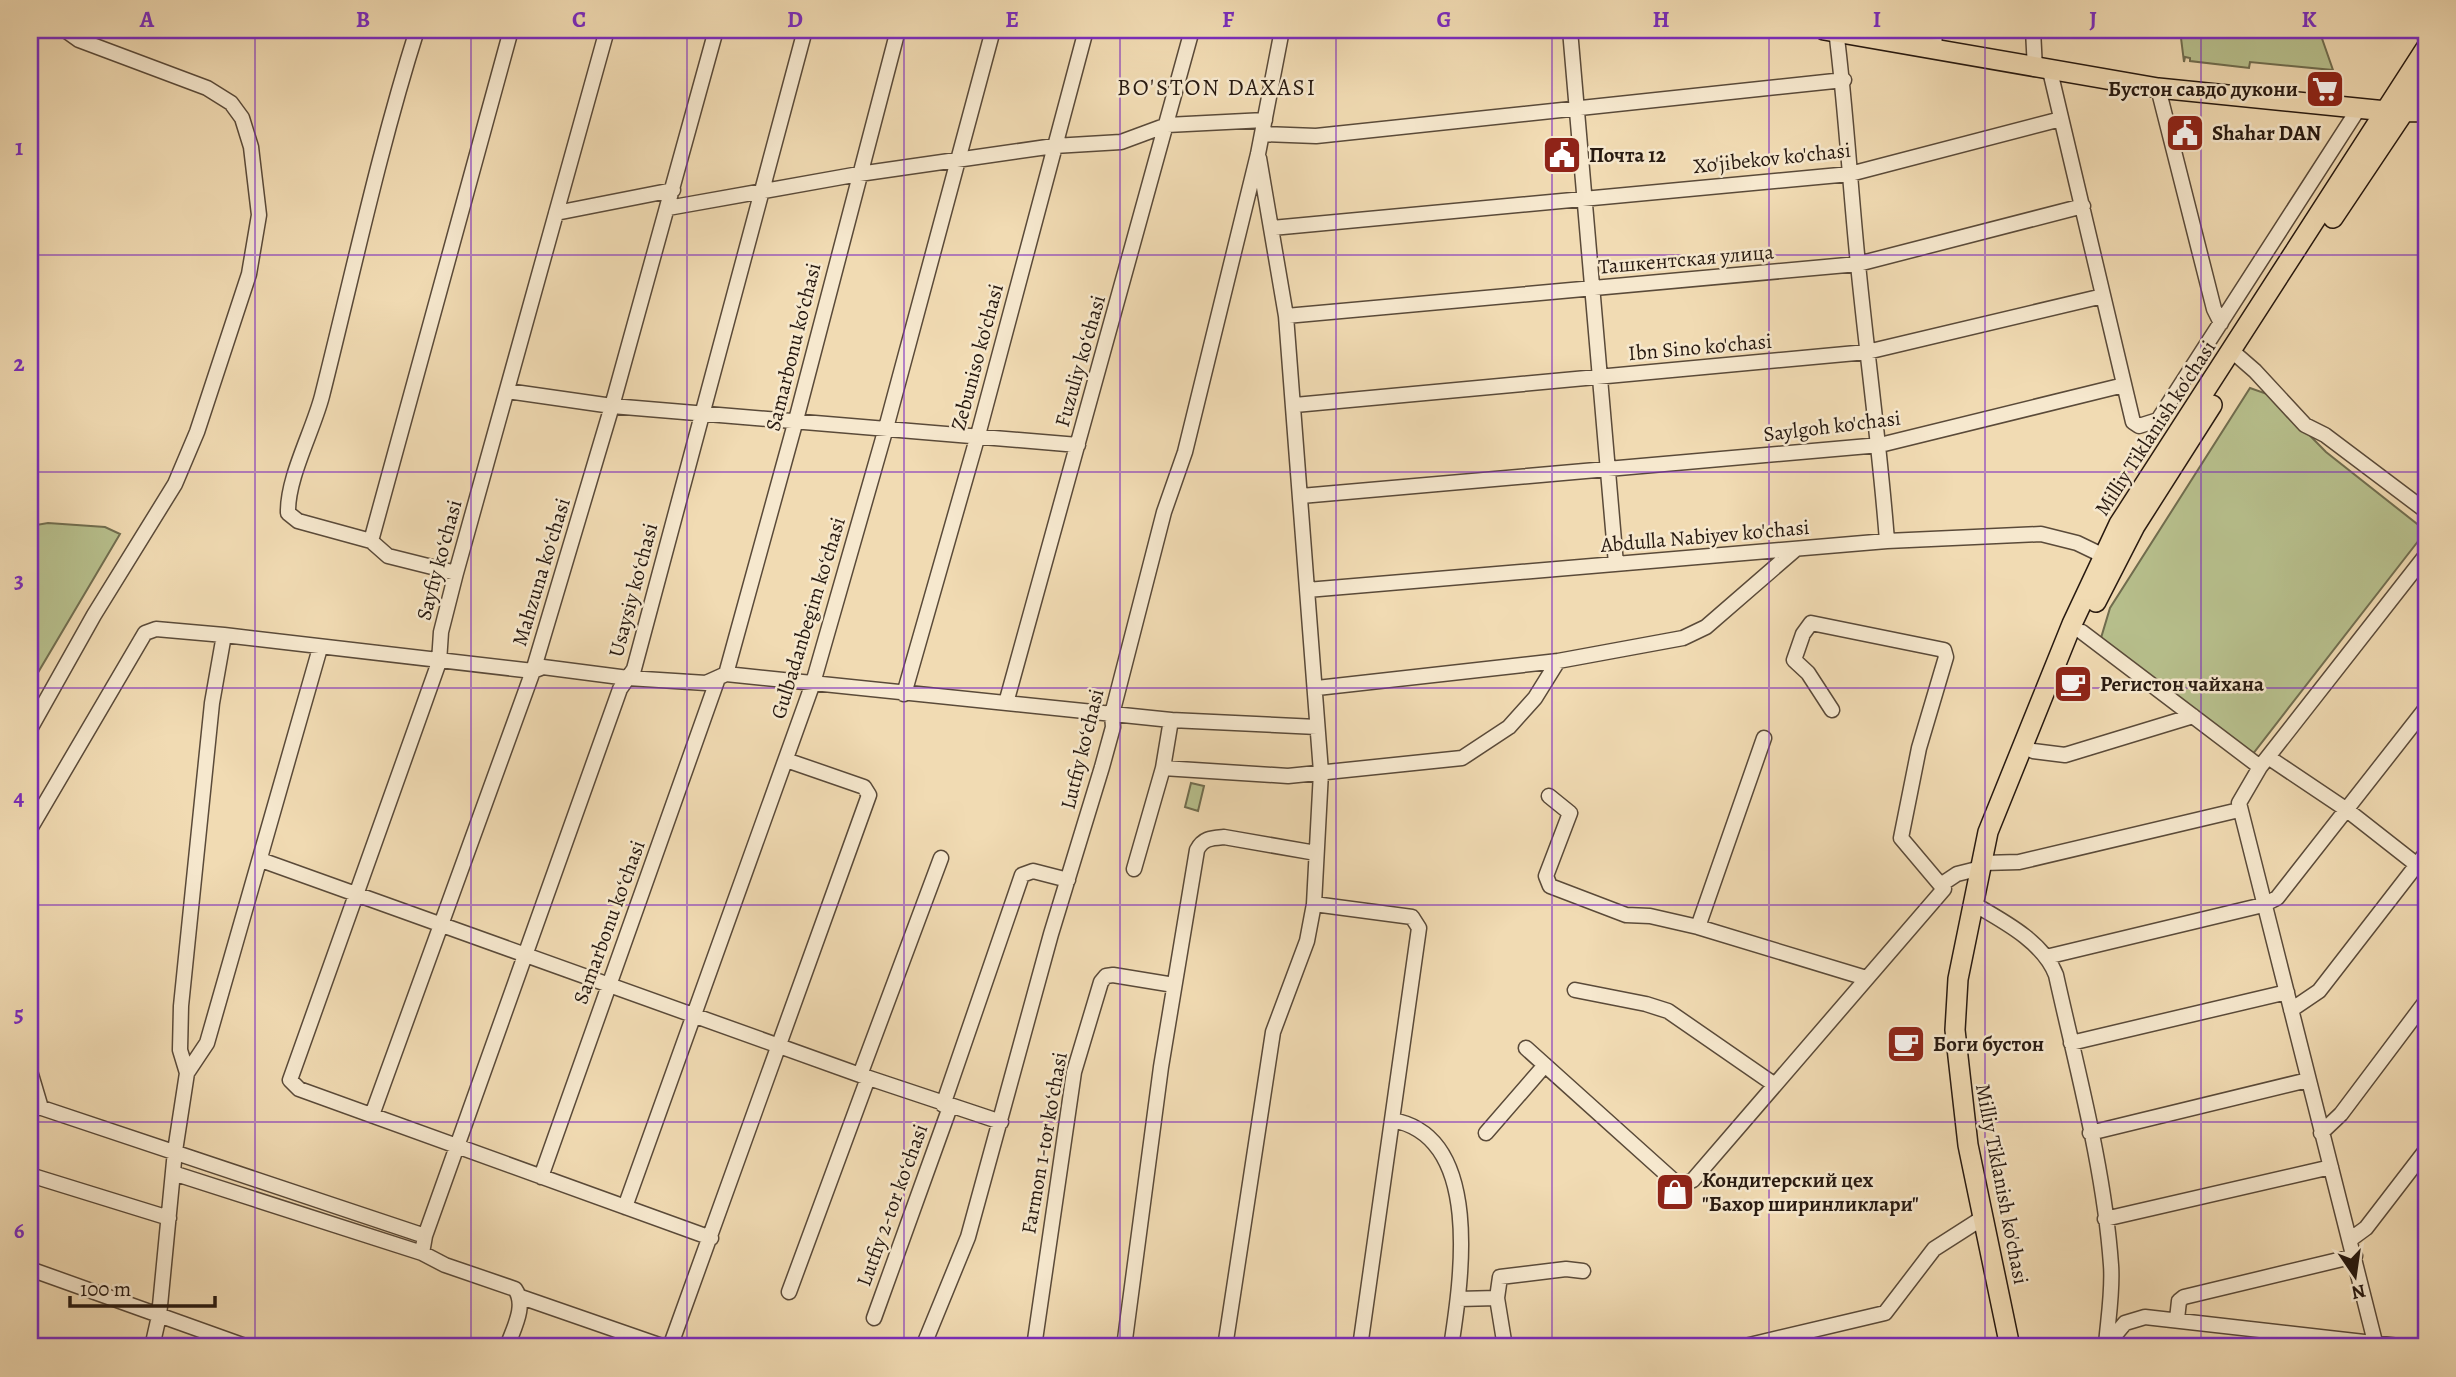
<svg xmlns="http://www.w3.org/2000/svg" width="2456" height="1377" font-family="Alegreya,serif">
	<rect width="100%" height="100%" fill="#f1dbb3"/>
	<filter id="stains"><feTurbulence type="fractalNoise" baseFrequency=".00286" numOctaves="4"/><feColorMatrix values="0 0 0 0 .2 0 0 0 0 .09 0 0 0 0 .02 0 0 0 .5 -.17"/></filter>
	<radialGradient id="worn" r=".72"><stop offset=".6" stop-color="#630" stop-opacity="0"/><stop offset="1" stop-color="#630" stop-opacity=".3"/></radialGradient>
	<path fill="#b8c18e" stroke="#706d4f" stroke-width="2" d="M2180,30h139l14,40 -83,-8 -1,6 -8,-1 -51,-6v-3l-5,-1 -1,5z
		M2250,388l20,7 56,57 100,79 -174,224 -151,-117 9,-30z
		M48,523l57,4 15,7 -90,152v-160z
		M1191,783l13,3 -6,25 -13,-4z"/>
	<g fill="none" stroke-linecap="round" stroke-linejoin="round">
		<g stroke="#5a4a39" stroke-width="17">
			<path id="minor" d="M417,30c-38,120 -64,243 -95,366 -9,35 -35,82 -34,117l10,8 73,20 17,15 68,17
				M607,30l-151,543 -15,59 -2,30 -149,418 9,9 412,149
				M1570,30l46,534
				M1836,30c10,78 14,156 22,234 9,92 22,184 29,277
				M2033,30l2,39
				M2421,30l5,8
				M1934,50l1,-20
				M2050,71l83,351 6,4 19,-6 201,-312
				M2158,88l56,221 7,14
				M1262,134l54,2 528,-56
				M668,208l191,-34 195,-28 67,-4 46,-17 98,-5
				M556,213l117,-23
				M1272,228l578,-54 211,-55
				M1286,316l572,-52 225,-58
				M2232,351l23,20 50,54 20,10 101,76
				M507,391l105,15 466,39
				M1295,405l572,-53 236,-56
				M1301,496l579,-51 244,-60
				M371,541l140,-511
				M1307,590l580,-49 154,-7 36,9 25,12
				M2082,632l178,135
				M726,674l70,-254 102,-390
				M1317,688l241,-27 125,-23 23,-11 90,-78
				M904,694l74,-259 108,-405
				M1006,703l186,-673
				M30,729l64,-114 81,-131 22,-52 52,-158 10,-59 -8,-68 -9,-29 -11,-15 -24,-15 -128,-48 -14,-10
				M2033,751l32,4 128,-39
				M2268,757l79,53 79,62
				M1163,768l125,8 174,-18 47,-31 26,-29 23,-37
				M1549,796l21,17 -24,63 4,10 76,29 24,1 48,11 168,51
				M30,829l115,-196 11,-4 68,6
				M261,860l599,215 141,47
				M1983,863l36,-1 220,-52
				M1134,869l29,-101 8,-48
				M1942,884l15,-10 24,-6
				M1972,903c29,17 71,38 84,72 21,95 48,192 55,290 2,26 -3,54 -5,80
				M1314,904l98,13 7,11 -59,419
				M1698,927l66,-189
				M2046,957l217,-52 14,-7 149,-190
				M1575,990l71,14 22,7 107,74
				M2291,1010l28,-19 107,-138
				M2071,1043l216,-51
				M1526,1048l148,133 9,3 10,-4 251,-291 -43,-51 18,-90 27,-91 -2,-7 -133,-27 -8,11 -9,26 14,13 24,37
				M30,1071l11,37
				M187,1073l20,-30 113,-395
				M860,1075l81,-217
				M30,1104l395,132
				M943,1105l79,-230 11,-4 35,9
				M372,1115l161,-444 79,-265 104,-376
				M1392,1120c92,16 69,162 59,227
				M1486,1133l59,-68
				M2090,1133l218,-53
				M2321,1133l20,-19 85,-113
				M173,1173l249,80 23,12 70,24c12,17 -2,40 -8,58
				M30,1175l139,43
				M541,1177l176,-496
				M625,1207l188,-524 73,-255 107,-398
				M2105,1219l226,-52
				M2351,1239l15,-11 60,-78
				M422,1253l3,-17 195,-547 14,-20 171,-639
				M30,1269l218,78
				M789,1292l79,-214
				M521,1297l144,50
				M1458,1299l39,-1
				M874,1318l76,-211
				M2177,1319l2,-18 5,-4 171,-41
				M2375,1342l-136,-539 21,-36 166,-212
				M152,1347l7,-31 16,-165 12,-78 -7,-23 1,-44 31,-303 12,-68 309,36 10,-4 85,11 78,5 20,-9 445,46 146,7
				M670,1347l199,-552 -5,-8 -78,-27
				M923,1347l45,-110 83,-303 51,-167 11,-40 -1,-13 52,-202 21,-60 73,-298 24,-124
				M1034,1347l40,-275 27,-90 5,-6 7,-1 61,10
				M1124,1347l37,-280 36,-217c6,-12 15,-12 27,-13l92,16
				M1225,1347l48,-315 34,-91 7,-37 7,-132 -35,-456 -27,-158
				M1505,1347l-8,-49 3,-21 66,-8 17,2
				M1741,1347l144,-34 49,-64 50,-32
				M2105,1347l20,-24 20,-6 263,30"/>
		</g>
		<g stroke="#271910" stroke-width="22">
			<path id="major" d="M1824,30l334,58 228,23 40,1
				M2333,218l93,-139
				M2096,602l39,-76 77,-121
				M2010,1347l-42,-202 -13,-115 3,-51 30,-147 84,-208 47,-100 307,-476"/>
		</g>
		<use href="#minor" stroke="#f6e8ce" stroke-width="14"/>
		<use href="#major" stroke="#f1dbb3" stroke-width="19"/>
	</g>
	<path fill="none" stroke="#7b2cbf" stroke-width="2" stroke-opacity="0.55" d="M255,30v1317M471,30v1317M687,30v1317M904,30v1317M1120,30v1317M1336,30v1317M1552,30v1317M1769,30v1317M1985,30v1317M2201,30v1317M30,255h2396M30,472h2396M30,688h2396M30,905h2396M30,1122h2396"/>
	<defs>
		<g id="supermarket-square" transform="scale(2.0125)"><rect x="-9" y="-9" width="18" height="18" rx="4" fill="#8f2418" stroke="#f6e8ce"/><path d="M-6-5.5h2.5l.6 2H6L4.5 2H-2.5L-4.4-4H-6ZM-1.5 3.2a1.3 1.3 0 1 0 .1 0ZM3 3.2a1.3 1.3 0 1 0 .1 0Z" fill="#fff"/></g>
		<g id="civic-square" transform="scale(2.0125)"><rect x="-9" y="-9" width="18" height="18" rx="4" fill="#8f2418" stroke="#f6e8ce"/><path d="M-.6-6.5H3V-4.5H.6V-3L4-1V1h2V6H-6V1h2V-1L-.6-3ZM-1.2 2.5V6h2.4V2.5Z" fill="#fff"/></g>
		<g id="cafe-square" transform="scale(2.0125)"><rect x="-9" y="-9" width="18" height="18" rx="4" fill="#8f2418" stroke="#f6e8ce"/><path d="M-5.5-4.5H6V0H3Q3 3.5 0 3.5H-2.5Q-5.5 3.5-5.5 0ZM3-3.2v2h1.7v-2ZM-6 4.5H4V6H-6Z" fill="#fff"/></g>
		<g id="shop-square" transform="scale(2.0125)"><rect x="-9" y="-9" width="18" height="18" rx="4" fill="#8f2418" stroke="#f6e8ce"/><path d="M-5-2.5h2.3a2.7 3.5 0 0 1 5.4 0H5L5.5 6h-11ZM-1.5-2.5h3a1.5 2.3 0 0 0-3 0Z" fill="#fff"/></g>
	</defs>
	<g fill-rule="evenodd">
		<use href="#supermarket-square" x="2325" y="89"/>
		<use href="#civic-square" x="2185" y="133"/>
		<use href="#civic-square" x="1562" y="155"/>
		<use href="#cafe-square" x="2073" y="684"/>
		<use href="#cafe-square" x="1906" y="1044"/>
		<use href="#shop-square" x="1675" y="1192"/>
	</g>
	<g text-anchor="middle" stroke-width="5" stroke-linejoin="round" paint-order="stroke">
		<g font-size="21" font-weight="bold" fill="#271910" stroke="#f6e8ce" text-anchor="start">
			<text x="2298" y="96" text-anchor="end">Бустон савдо дукони</text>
			<text x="2212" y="140">Shahar DAN</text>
			<text x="1589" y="162">Почта 12</text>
			<text x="2100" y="691">Регистон чайхана</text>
			<text x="1933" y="1051">Боги бустон</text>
			<text x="1702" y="1187">Кондитерский цех<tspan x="1702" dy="24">"Бахор ширинликлари"</tspan></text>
		</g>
		<g font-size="21" fill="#271910" stroke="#f6e8ce">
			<text transform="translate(1772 158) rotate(-6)" y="7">Xo'jibekov ko'chasi</text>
			<text transform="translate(1686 259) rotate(-5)" y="7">Ташкентская улица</text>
			<text transform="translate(793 347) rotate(-76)" y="7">Samarbonu koʻchasi</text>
			<text transform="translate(1700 347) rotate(-5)" y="7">Ibn Sino ko'chasi</text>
			<text transform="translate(977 357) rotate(-75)" y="7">Zebuniso ko'chasi</text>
			<text transform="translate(1080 361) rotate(-74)" y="7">Fuzuliy koʻchasi</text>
			<text transform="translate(1832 426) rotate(-7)" y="7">Saylgoh ko'chasi</text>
			<text transform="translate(2155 428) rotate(-57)" y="7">Milliy Tiklanish ko'chasi</text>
			<text transform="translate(1705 536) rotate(-5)" y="7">Abdulla Nabiyev ko'chasi</text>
			<text transform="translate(439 560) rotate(-75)" y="7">Sayfiy koʻchasi</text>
			<text transform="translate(541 572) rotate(-73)" y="7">Mahzuna koʻchasi</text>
			<text transform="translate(633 590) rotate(-75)" y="7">Usaysiy koʻchasi</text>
			<text transform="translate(808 618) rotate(-73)" y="7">Gulbadanbegim koʻchasi</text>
			<text transform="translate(1082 749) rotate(-76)" y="7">Lutfiy koʻchasi</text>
			<text transform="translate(609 922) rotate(-70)" y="7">Samarbonu koʻchasi</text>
			<text transform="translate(1044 1143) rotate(-80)" y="7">Farmon 1-tor koʻchasi</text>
			<text transform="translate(2002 1184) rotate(79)" y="7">Milliy Tiklanish ko'chasi</text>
			<text transform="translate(892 1205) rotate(-70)" y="7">Lutfiy 2-tor koʻchasi</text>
		</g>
		<g font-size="23" letter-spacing="2" fill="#271910" stroke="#f6e8ce">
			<text x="1217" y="95">BO'STON DAXASI</text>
		</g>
	</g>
	<rect width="2456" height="1377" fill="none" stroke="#f1dbb3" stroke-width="77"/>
	<g transform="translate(2355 1276) rotate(167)" stroke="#f6e8ce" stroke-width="5" paint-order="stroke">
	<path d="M0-5L12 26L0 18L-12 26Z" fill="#271910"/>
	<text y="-10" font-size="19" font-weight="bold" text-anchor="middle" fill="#271910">N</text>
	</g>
	<path d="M70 1296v10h145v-10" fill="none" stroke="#271910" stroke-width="3.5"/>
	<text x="80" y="1296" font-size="21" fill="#271910" stroke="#f6e8ce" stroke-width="5" paint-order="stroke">100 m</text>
	<rect x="38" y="38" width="2380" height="1300" fill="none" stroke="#7b2cbf" stroke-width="2.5"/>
	<g font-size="23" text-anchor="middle" font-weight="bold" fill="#7b2cbf">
		<text x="147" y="27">A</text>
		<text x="363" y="27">B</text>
		<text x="579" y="27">C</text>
		<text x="795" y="27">D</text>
		<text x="1012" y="27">E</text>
		<text x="1228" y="27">F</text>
		<text x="1444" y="27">G</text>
		<text x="1661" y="27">H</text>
		<text x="1877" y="27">I</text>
		<text x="2093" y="27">J</text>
		<text x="2309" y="27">K</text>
		<text x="19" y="155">1</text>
		<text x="19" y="371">2</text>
		<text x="19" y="588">3</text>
		<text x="19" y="805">4</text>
		<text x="19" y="1021">5</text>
		<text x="19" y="1238">6</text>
	</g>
	<rect width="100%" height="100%" filter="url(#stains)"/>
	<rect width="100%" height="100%" fill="url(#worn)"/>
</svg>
